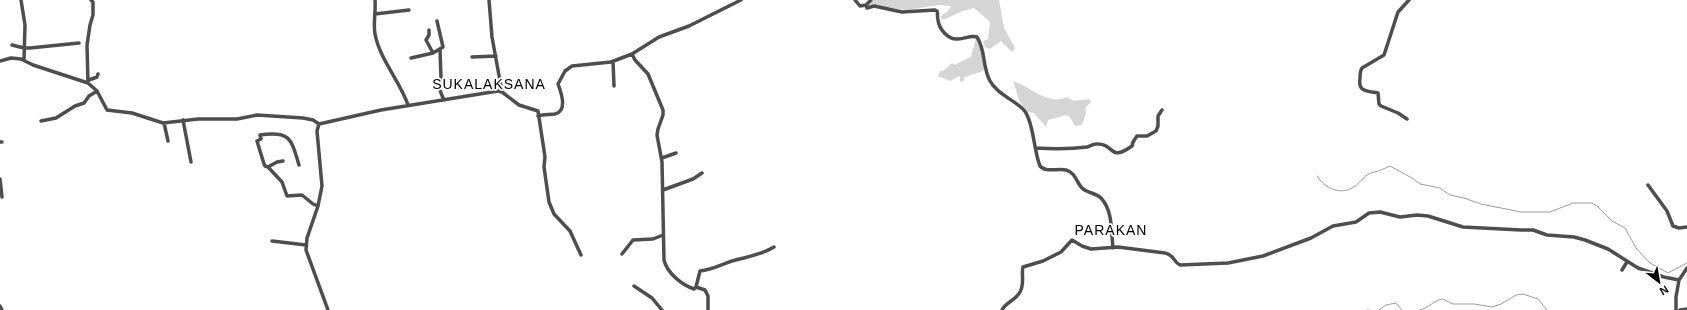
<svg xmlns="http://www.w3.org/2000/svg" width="1687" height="310" font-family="Helvetica,sans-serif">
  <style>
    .green { fill: #d5d5d5 }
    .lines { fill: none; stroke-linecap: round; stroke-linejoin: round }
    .stream { stroke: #9c9c9c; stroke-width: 1 }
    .minor { stroke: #4e4e4e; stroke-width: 3.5 }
    .labels { text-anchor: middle; stroke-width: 3.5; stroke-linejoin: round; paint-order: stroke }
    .quarter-label { font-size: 14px; letter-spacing: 1px; fill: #000; stroke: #fff }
  </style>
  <rect width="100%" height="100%" fill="#fff"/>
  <path class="green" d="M873 0H999L1004 28 1015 48 1012 52 1001 41 990 49 985 47 983 41 988 39 990 22 974 8C963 10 953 16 942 20L941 16 948 11 951 6 939 5 907 10 868 5Z
    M976 38 982 49 984 70C977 74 971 74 964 78V81L960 82V76L950 81 938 76 941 70 943 71 952 63 954 65 971 57Z
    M1013 81C1031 87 1048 106 1067 97L1074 101 1089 99 1091 102 1085 108 1086 113 1082 125 1075 126 1070 117 1066 115 1048 120 1046 127 1034 113 1028 112 1023 107 1019 100Z"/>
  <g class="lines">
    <path class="stream" d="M1317 176C1324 188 1340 195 1352 188 1358 185 1362 179 1367 175 1371 172 1377 172 1381 170 1384 169 1387 167 1390 166L1412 178 1420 184 1440 188 1450 195 1464 198 1481 204 1521 212H1550L1573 203H1592L1597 206 1612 221 1625 228 1636 248 1650 263 1668 273 1687 263
      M1367 310H1370
      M1379 310 1386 305 1396 303 1402 310
      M1420 310C1429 308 1434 300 1442 299L1453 304H1474L1492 307 1501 304 1516 295 1523 294 1538 299 1547 310"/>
    <path class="minor" d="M21 0 25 25 24 60
      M375 0C376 11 373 23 375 34 380 60 400 81 408 105
      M489 0 492 37 502 92
      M855 0 860 6 866 5 871 0
      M866 5 867 8 874 6 902 12 935 10 937 11C938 14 937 17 938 20 939 29 948 40 958 39 965 39 970 35 977 37 986 51 982 66 990 81 998 96 1020 102 1026 113 1034 126 1034 152 1040 166 1046 173 1058 168 1066 170 1076 173 1076 182 1082 188 1087 193 1096 193 1101 198 1113 211 1111 231 1113 248
      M375 14 409 10
      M429 30V35L426 40 433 53
      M12 45 24 48H30L79 43
      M440 49 441 79C437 86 441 93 444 100
      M632 54 635 60 648 74 663 110V115L658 129 657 135 662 162 664 260C667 273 682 285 694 289L696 287 705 290 708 296V310
      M472 57 496 56
      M411 58 433 53 443 47 437 21
      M0 61 11 58 21 59 33 65 88 83 97 91 107 110 132 113 163 123 198 119H237L257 115 303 118 313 120 319 124 381 110 498 91 502 92 519 105 538 111 545 157 544 167 549 202 554 214 570 231 581 255
      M613 61 614 86
      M89 80 97 77 98 74
      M88 83 87 45 90 25 93 15V2L91 0
      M538 116C544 114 549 115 555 114 568 111 561 92 558 84L565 71 572 66 611 62 632 54 659 37 689 26 741 0
      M1407 119 1398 113 1381 106 1379 104 1378 93C1366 91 1358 92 1360 78 1360 73 1360 71 1362 68L1384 55 1398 12 1409 0
      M183 120 191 162
      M41 121 56 118 75 106 84 103 89 96 97 91
      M164 123 168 141
      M319 124 317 131 322 186 318 206 307 238 306 250 328 310
      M0 142H2
      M1036 148C1051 149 1072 149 1087 147 1090 146 1093 144 1096 144 1116 143 1108 163 1132 146L1133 142 1137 136H1147L1156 131 1158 126V116L1162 110
      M662 158 676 153
      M283 161 277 162 268 167 282 182 287 196 302 195 313 204 318 206
      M268 167 265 166 264 164 257 141 261 139 260 135C290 131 291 138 299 165
      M0 179 2 197
      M1648 185 1667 211 1673 226 1679 228 1687 227
      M663 190 693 179 702 173
      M272 241 306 245
      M622 254 633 240 653 239 663 235
      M1622 270 1627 262
      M1679 280 1687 268
      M634 286 652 298 662 310
      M696 287 700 271C712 270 720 265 732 261 746 257 761 255 774 247
      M0 306 2 310
      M1002 310C1006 302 1016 300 1020 292 1025 283 1021 274 1023 267L1043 261 1061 252 1072 240 1082 246 1091 249 1118 247 1165 253C1175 255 1173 262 1180 265L1228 263 1263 256 1311 238 1333 226 1356 222 1369 213 1380 212 1400 217 1417 215 1428 216 1463 227 1521 230H1533L1547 235 1574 237 1585 240 1608 249 1638 268 1664 277 1679 280 1676 297V310
      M1680 310 1687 309"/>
  </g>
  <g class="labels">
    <g class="quarter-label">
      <text x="489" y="89">SUKALAKSANA</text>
      <text x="1111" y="235">PARAKAN</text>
    </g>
  </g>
  <g transform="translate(1659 282) rotate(149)" stroke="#ffffff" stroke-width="3" paint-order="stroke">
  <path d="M0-3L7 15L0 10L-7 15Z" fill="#000000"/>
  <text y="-6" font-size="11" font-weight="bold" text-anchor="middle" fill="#000000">N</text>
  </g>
</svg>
